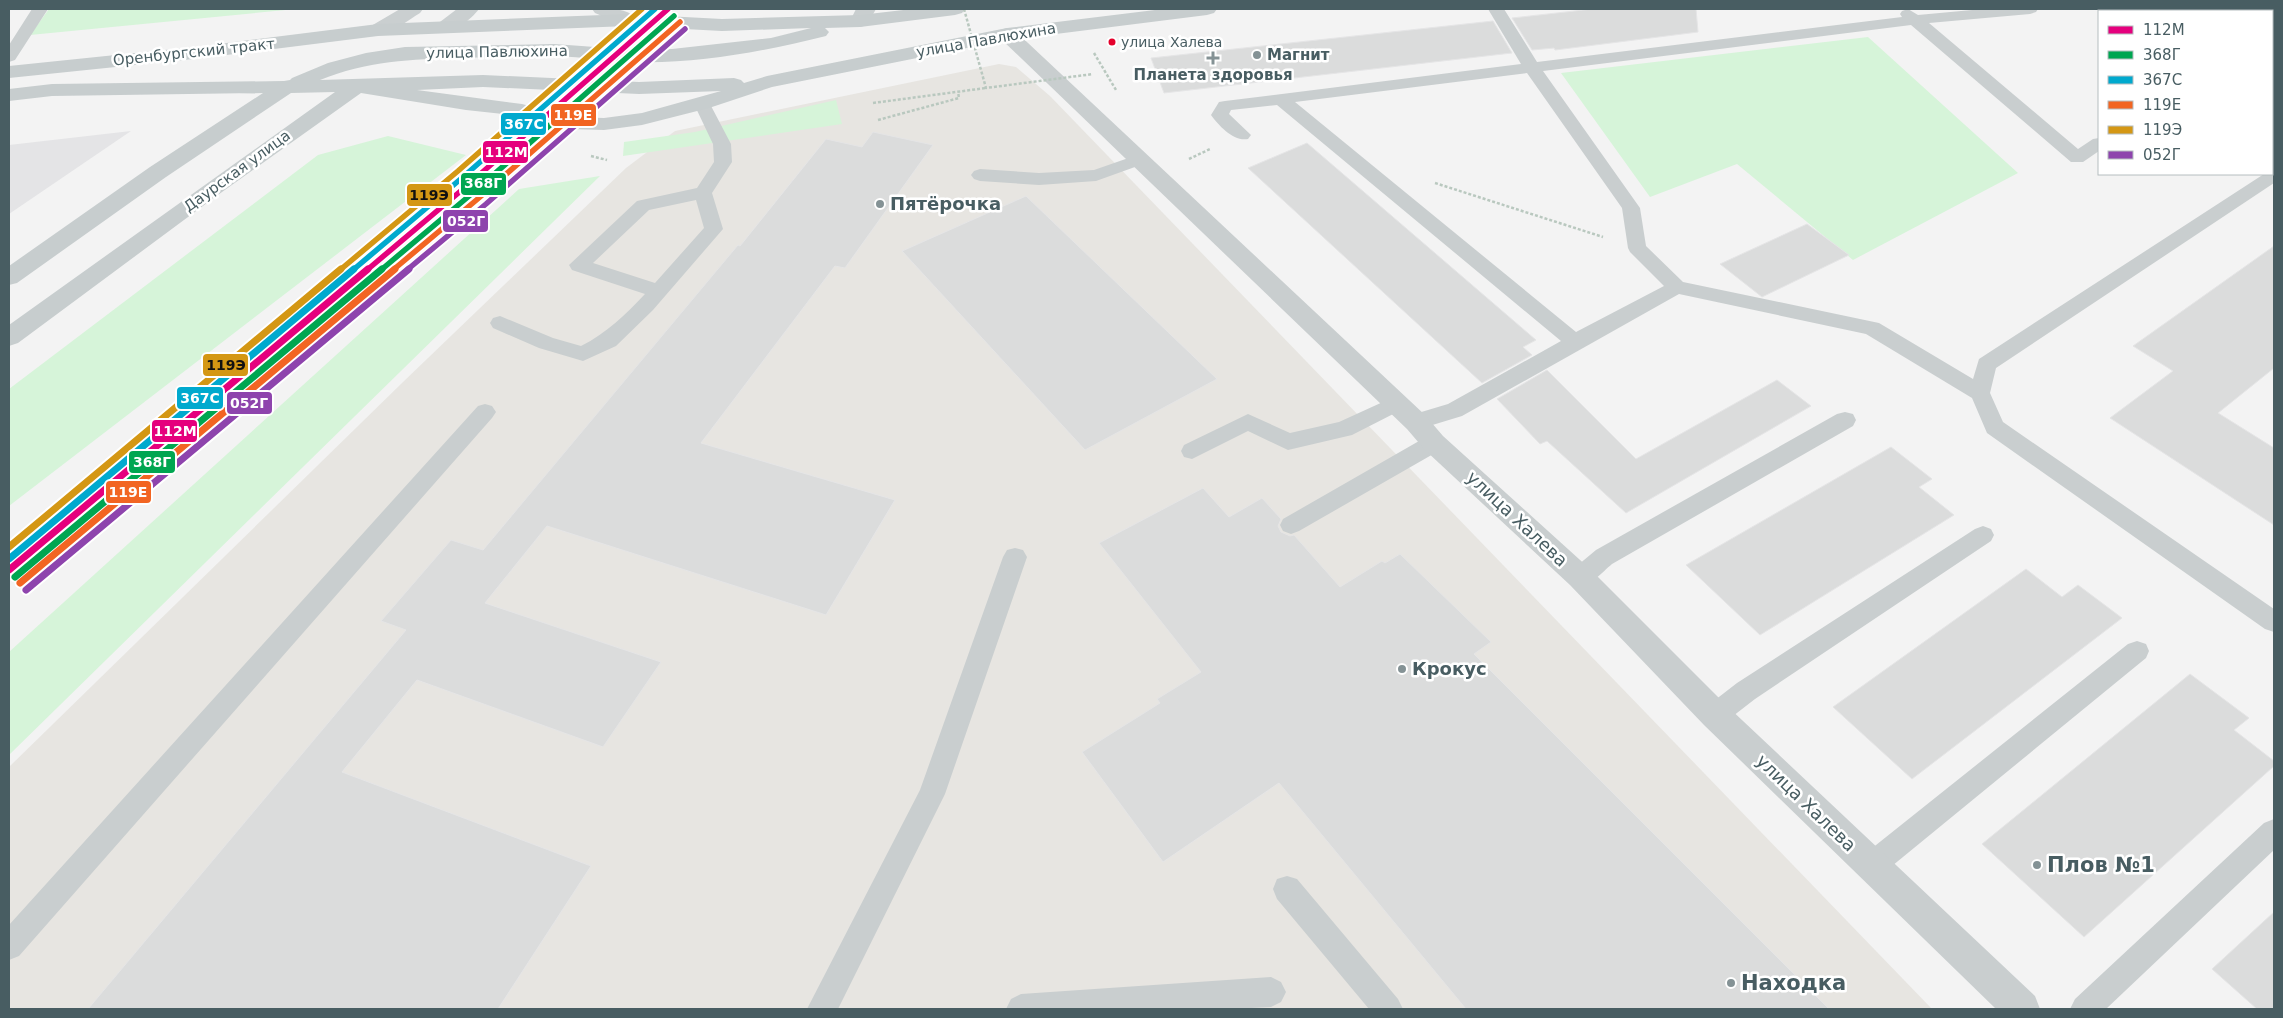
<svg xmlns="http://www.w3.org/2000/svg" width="2283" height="1018" font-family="'DejaVu Sans',sans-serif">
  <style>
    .commercial { fill: #e7e5e1 }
    .education { fill: #e4e4e6 }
    .green { fill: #d6f4d9 }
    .building { fill: #dbdcdc; stroke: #e5e5e6 }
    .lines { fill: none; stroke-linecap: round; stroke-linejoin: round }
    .path { stroke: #b9c8bf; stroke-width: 2.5; stroke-dasharray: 3 2; stroke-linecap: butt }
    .lane { fill: #c9cecf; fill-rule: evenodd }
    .street { fill: #c9cecf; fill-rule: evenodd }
    .secondary { fill: #cacfd0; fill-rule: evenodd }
    .primary { fill: #c7cdce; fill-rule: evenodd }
    .path-bridge { stroke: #b9c8bf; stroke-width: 2.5; stroke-dasharray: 3 2; stroke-linecap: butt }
    .rail-1-far1-casing { stroke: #fff; stroke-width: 9 }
    .rail-1-casing { stroke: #fff; stroke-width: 11 }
    .rail-2-far1-casing { stroke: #fff; stroke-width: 9 }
    .rail-2-casing { stroke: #fff; stroke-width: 11 }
    .rail-3-far1-casing { stroke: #fff; stroke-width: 9 }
    .rail-3-casing { stroke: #fff; stroke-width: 11 }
    .rail-4-far1-casing { stroke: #fff; stroke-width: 9 }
    .rail-4-casing { stroke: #fff; stroke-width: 11 }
    .rail-5-far1-casing { stroke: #fff; stroke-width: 9 }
    .rail-5-casing { stroke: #fff; stroke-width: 11 }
    .rail-6-far1-casing { stroke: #fff; stroke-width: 9 }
    .rail-6-casing { stroke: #fff; stroke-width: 11 }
    .rail-1-far1 { stroke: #e5007d; stroke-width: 5.5 }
    .rail-1 { stroke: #e5007d; stroke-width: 7 }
    .rail-2-far1 { stroke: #00a651; stroke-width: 5.5 }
    .rail-2 { stroke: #00a651; stroke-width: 7 }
    .rail-3-far1 { stroke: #00a9ce; stroke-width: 5.5 }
    .rail-3 { stroke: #00a9ce; stroke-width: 7 }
    .rail-4-far1 { stroke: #f26522; stroke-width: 5.5 }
    .rail-4 { stroke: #f26522; stroke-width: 7 }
    .rail-5-far1 { stroke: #d49714; stroke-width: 5.5 }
    .rail-5 { stroke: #d49714; stroke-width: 7 }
    .rail-6-far1 { stroke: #8e44ad; stroke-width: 5.5 }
    .rail-6 { stroke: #8e44ad; stroke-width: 7 }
    .bus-dot { fill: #e4002b; stroke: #fff; stroke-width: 2 }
    .poi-dot { fill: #849295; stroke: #fff; stroke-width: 2 }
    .labels { text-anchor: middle; stroke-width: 5; stroke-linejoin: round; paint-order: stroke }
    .far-bus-label { font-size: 14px; fill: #485d62; stroke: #fff; text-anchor: start }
    .far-street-label { font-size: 15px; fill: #485d62; stroke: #fff }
    .far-poi-label { font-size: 15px; font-weight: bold; fill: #485d62; stroke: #fff; text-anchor: start }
    .poi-label { font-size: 18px; font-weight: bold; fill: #485d62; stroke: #fff; text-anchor: start }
    .street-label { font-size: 18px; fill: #485d62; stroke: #fff }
    .near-poi-label { font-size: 21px; font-weight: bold; fill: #485d62; stroke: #fff; text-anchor: start }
    .line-badge { stroke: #fff; stroke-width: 2 }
    .badge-label { font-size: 14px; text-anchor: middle; font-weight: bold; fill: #fff }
    .pale-badge-label { font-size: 14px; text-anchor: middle; font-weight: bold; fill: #111 }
  </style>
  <rect width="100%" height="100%" fill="#f3f3f3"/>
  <path class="commercial" d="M999 64 1016 67 1050 96 1932 1009H9V767L403 382 626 168 675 131Z"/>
  <path class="education" d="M131 131 9 214V145Z"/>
  <path class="green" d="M49 9H296L30 35Z
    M1868 37 2018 173 1853 260 1737 164 1650 197 1561 73Z
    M836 100 842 124 623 156 624 142 695 132Z
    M388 136 466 155 9 506V389L318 155Z
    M600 176 9 755V652L519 189Z"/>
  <path class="building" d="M1592 9H1696L1698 32 1555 50 1554 48 1532 50 1512 18Z
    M1493 21 1512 53 1164 93 1151 58Z
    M873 132 933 145 845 268 835 266 701 443 895 500 826 615 547 526 485 603 661 662 603 747 417 680 342 772 591 866 498 1009H88L406 630 381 621 451 540 483 550 738 245 740 246 826 139 862 147Z
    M1307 143 1536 340 1523 347 1532 355 1482 383 1248 168Z
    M1026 196 1217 379 1085 450 902 251Z
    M1807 224 1849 255 1762 297 1720 264Z
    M2274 246V368L2218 413 2274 448V525L2110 418 2173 371 2133 346Z
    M1547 370 1636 459 1777 380 1811 406 1626 513 1547 441 1540 444 1497 399Z
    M1891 447 1932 479 1919 487 1954 515 1760 635 1686 565Z
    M1203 488 1229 517 1262 498 1281 519 1278 526 1281 532 1290 536 1294 535 1340 587 1382 561 1385 563 1400 554 1491 642 1474 654 1829 1009H1466L1279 783 1163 862 1082 752 1160 703 1157 699 1201 672 1099 543Z
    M2026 569 2062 597 2078 585 2122 618 1912 779 1833 707Z
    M2190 674 2249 718 2234 730 2274 761V766L2084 937 1982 844Z
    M2274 912V1009H2257L2212 969Z"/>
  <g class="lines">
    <path class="path" d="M1094 53 1116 90
      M873 103 986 88
      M878 120 959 98 958 92
      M591 156 607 160
      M1189 159 1210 149
      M1435 183 1603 237"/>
    <path class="lane" d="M32 9H48L15 60 9 62V45Z
      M1488 9H1504L1537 62 1902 17 1900 14 1902 11 1908 9 1918 15 1983 9H2038L2036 12 2030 14 1929 23 2078 149 2093 139 2099 138V151L2083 162H2071L1911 25 1543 71 1640 208 1646 246 1683 282 1879 323 1973 379 1979 359 2264 174H2272V170L2274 169V183L1996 368 1990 393 2003 422 2274 609V632L2265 629 1987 433 1972 398 1866 334 1679 294 1462 416 1416 430 1408 428 1405 422 1408 416 1448 404 1561 341 1277 105 1231 110 1229 114 1251 135 1248 139C1234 142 1219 126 1211 115L1219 102 1225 101 1521 64ZM1527 73 1622 208 1628 248 1630 252 1664 286 1576 332 1295 102Z
      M2274 39V49L2272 50V40Z
      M702 99 708 100 710 104 731 144 732 162 712 193 723 229 653 310 616 346 583 361 539 348 493 328 490 323 493 318 500 316 553 338 581 346C607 333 625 315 645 294L572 270 569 265 637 201 697 188 714 162 713 144 694 104 696 100ZM696 200 704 228 655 283 593 263 649 210Z
      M1140 154 1146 155 1149 159 1146 163 1096 181 1039 185 980 181 974 179 971 175 974 171 980 169 1039 173 1094 170Z
      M1396 396 1403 399 1407 404 1403 409 1352 435 1288 450 1248 431 1192 459 1184 457 1181 451 1184 445 1248 414 1290 433 1339 422Z
      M485 404 492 406 496 412 492 418 19 956 9 960V925L478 406Z
      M1845 412 1853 414 1856 420 1853 426 1612 564C1600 574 1588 590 1572 584L1568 577 1572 570 1596 550 1837 414Z
      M1434 435 1442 437 1445 443 1442 449 1299 531 1291 534 1283 531 1280 525 1283 519 1426 437Z
      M1983 526 1991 529 1994 535 1991 541 1755 699 1724 723 1715 726 1706 723 1702 715 1706 707 1737 683 1975 529Z
      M1015 548 1023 550 1027 557 945 794 838 1009H807L920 790 1003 557 1007 550Z
      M2137 641 2146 644 2149 651 2146 658 1881 875 1871 879 1861 875 1857 866 1861 857 2128 644Z
      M2274 819V850L2106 1009H2070L2075 999 2264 823Z
      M1287 876 1297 879 1398 999 1403 1009H1369L1277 899 1273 889 1277 879Z
      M1271 977 1281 982 1286 992 1281 1002 1271 1007 1232 1009H1006L1011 999 1021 994Z"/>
    <path class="street" d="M856 9H876L867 25 860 27 853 25 850 21Z
      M1007 28 1014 30 1425 415 1443 436 1590 569 1726 705 2035 996 2040 1009H1996L1704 725 1570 585 1425 450 1407 429 1000 38 997 34 1000 30Z"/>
    <path class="secondary" d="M400 9H423L420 13C406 21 388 38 371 34L368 30 371 26Z
      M457 9H479C470 21 449 36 435 32L432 28Z
      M592 9C607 8 628 7 638 20L635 24 628 26 621 24 595 13Z"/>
    <path class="primary" d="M912 9H965L962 13 955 15 860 27 825 28 829 32 826 36C766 51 697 64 635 62 609 61 582 57 556 56 524 55 492 57 461 58 412 59 366 61 320 80L483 75 639 82 734 78 741 80 744 83 767 76 1007 28 1163 9H1217L1214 13 1207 15 1007 40 772 87 709 108 642 125 604 130 569 129 521 116 466 110 361 93 215 197 18 343 9 346V325L335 92 291 93 166 177 17 283 9 285V266L150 167 263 93 52 96 9 101V89L52 84 284 81 290 80 292 78 328 63 366 53 405 47 554 44 636 50 672 49 771 38 811 28 722 31 628 26 378 36 203 58 9 78V66L203 46 378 24 628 14 722 19 860 15ZM483 87 639 94 721 91 642 113 604 118 570 117 522 104 417 90Z"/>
    <path class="path-bridge" d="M964 9 986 88 1093 74"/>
    <g class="rail-1-far1-casing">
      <path id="rail-1-far1" d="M367 270 469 184 668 9"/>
    </g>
    <g class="rail-1-casing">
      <path id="rail-1" d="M9 570 368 269"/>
    </g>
    <g class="rail-2-far1-casing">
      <path id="rail-2-far1" d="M381 270 475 191 674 16"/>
    </g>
    <g class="rail-2-casing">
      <path id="rail-2" d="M15 577 382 269"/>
    </g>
    <g class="rail-3-far1-casing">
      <path id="rail-3-far1" d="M353 270 463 177 655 9"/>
    </g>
    <g class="rail-3-casing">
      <path id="rail-3" d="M9 559 354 269"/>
    </g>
    <g class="rail-4-far1-casing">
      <path id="rail-4-far1" d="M393 270 480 197 680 22"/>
    </g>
    <g class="rail-4-casing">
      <path id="rail-4" d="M20 583 395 269"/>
    </g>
    <g class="rail-5-far1-casing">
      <path id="rail-5-far1" d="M340 270 458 171 642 9"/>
    </g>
    <g class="rail-5-casing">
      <path id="rail-5" d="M9 547 341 269"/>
    </g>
    <g class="rail-6-far1-casing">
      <path id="rail-6-far1" d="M407 270 486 204 685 29"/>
    </g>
    <g class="rail-6-casing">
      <path id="rail-6" d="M26 590 409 269"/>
    </g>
    <use href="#rail-1-far1" class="rail-1-far1"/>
    <use href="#rail-1" class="rail-1"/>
    <use href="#rail-2-far1" class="rail-2-far1"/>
    <use href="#rail-2" class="rail-2"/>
    <use href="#rail-3-far1" class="rail-3-far1"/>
    <use href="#rail-3" class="rail-3"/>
    <use href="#rail-4-far1" class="rail-4-far1"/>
    <use href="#rail-4" class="rail-4"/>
    <use href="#rail-5-far1" class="rail-5-far1"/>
    <use href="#rail-5" class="rail-5"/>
    <use href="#rail-6-far1" class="rail-6-far1"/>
    <use href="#rail-6" class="rail-6"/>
  </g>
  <circle class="bus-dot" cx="1112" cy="42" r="4.5"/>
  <g class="poi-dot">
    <circle cx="1257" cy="55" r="5"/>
    <path d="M1210.5 50.5h5v5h5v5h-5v5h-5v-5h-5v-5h5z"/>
    <circle cx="880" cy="204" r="5"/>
    <circle cx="1402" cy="669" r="5"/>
    <circle cx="2037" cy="865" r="5"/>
    <circle cx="1731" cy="983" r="5"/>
  </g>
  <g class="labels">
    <g class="far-bus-label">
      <text x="1121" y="47">улица Халева</text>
    </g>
    <g class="far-street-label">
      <text transform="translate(986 40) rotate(-10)" y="5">улица Павлюхина</text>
      <text transform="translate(194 52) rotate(-6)" y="5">Оренбургский тракт</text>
      <text transform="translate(497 52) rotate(-1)" y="5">улица Павлюхина</text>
      <text transform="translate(237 171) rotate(-36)" y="5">Даурская улица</text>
    </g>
    <g class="far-poi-label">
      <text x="1267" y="60">Магнит</text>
      <text x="1213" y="80" text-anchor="middle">Планета здоровья</text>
    </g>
    <g class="poi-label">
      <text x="890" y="210">Пятёрочка</text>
      <text x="1412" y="675">Крокус</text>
    </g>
    <g class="street-label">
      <text transform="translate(1517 519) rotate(43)" y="6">улица Халева</text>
      <text transform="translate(1806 803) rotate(44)" y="6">улица Халева</text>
    </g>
    <g class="near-poi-label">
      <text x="2047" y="872">Плов №1</text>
      <text x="1741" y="990">Находка</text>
    </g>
  </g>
  <g class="line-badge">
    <rect x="550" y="103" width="47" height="24" rx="5" fill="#f26522"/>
    <rect x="500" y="112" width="47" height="24" rx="5" fill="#00a9ce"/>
    <rect x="482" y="140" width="47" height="24" rx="5" fill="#e5007d"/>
    <rect x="460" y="172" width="47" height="24" rx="5" fill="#00a651"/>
    <rect x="406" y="183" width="47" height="24" rx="5" fill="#d49714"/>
    <rect x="442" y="209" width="47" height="24" rx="5" fill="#8e44ad"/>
    <rect x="202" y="353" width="47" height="24" rx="5" fill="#d49714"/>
    <rect x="176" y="386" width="48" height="24" rx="5" fill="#00a9ce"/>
    <rect x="226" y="391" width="47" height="24" rx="5" fill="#8e44ad"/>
    <rect x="151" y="419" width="47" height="24" rx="5" fill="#e5007d"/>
    <rect x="128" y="450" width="48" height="24" rx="5" fill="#00a651"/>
    <rect x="105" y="480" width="47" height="24" rx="5" fill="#f26522"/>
  </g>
  <g class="badge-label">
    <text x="573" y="120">119Е</text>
    <text x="524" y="129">367С</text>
    <text x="506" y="157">112М</text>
    <text x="483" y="188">368Г</text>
    <text x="466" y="226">052Г</text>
    <text x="200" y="403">367С</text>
    <text x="249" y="408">052Г</text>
    <text x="175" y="436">112М</text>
    <text x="152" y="467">368Г</text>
    <text x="128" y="497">119Е</text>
  </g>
  <g class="pale-badge-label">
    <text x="429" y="200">119Э</text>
    <text x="226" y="370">119Э</text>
  </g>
  <rect width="2283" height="1018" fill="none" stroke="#485d62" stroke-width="20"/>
  <rect x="2098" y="10" width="175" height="165" fill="#ffffff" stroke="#b6bec0"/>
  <rect x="2108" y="26" width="25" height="8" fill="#e5007d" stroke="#b6bec0"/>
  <text x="2143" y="35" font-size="15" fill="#485d62">112М</text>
  <rect x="2108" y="51" width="25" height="8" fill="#00a651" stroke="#b6bec0"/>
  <text x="2143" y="60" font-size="15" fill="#485d62">368Г</text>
  <rect x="2108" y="76" width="25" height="8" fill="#00a9ce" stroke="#b6bec0"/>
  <text x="2143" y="85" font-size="15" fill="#485d62">367С</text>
  <rect x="2108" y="101" width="25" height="8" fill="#f26522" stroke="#b6bec0"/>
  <text x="2143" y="110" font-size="15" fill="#485d62">119Е</text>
  <rect x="2108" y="126" width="25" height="8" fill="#d49714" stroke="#b6bec0"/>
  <text x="2143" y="135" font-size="15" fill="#485d62">119Э</text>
  <rect x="2108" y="151" width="25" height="8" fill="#8e44ad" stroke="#b6bec0"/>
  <text x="2143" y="160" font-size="15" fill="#485d62">052Г</text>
</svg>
